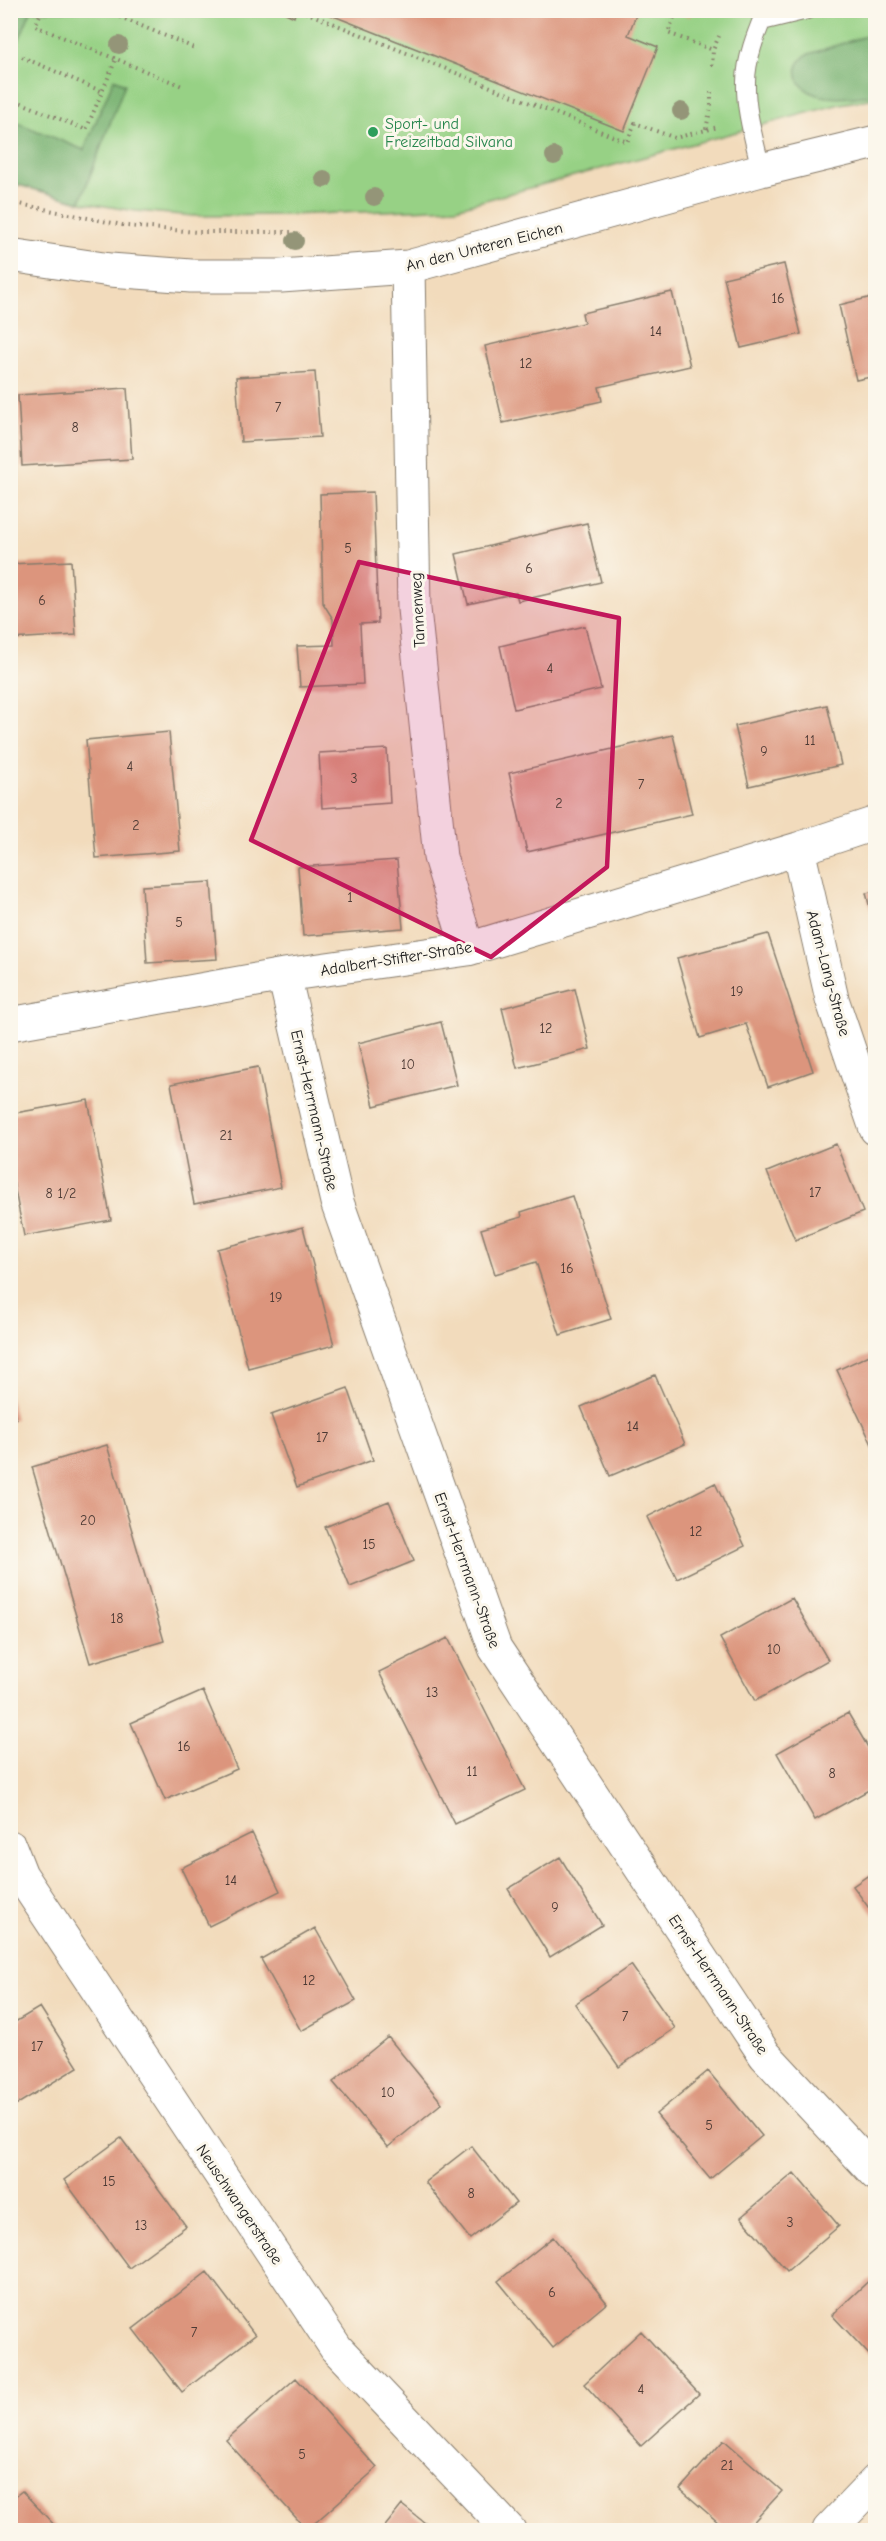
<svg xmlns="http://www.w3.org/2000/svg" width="886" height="2541" font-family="'Comic Neue',sans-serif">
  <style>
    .green { fill: #97d185; stroke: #5a7650; stroke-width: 1.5 }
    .forest { fill: #79b372; stroke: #4a6847; stroke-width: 1.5 }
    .building { fill: #dc957d }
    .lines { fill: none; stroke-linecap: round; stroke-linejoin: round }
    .lane-casing { stroke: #877c6c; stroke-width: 20 }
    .street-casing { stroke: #877c6c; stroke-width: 35 }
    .path { stroke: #877c6c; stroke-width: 4; stroke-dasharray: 1.5 4.5; stroke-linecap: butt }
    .lane { stroke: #fff; stroke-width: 18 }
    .street { stroke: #fff; stroke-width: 33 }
    .tree { fill: #949578 }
    .marked { fill: #c2185b; fill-opacity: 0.2; stroke: #c2185b; stroke-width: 4.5; stroke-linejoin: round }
    .leisure-dot { fill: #2e9e5b; stroke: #fbf7ec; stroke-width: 2 }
    .labels { text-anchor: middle; stroke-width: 6; stroke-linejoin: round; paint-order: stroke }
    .number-label { font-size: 14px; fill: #4c3a34 }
    .leisure-label { font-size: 16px; fill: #27864d; stroke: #fbf7ec; text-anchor: start }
    .street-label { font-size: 16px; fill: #1c1c1c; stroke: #fbf7ec }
  </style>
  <rect width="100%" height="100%" fill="#fbf7ec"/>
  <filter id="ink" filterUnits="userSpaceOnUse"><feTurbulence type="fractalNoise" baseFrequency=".0167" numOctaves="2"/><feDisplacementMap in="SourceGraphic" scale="12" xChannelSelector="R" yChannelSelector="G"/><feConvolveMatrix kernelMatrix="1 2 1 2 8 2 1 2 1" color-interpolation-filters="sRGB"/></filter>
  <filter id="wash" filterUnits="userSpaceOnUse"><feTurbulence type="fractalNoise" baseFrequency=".008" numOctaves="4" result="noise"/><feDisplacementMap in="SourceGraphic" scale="24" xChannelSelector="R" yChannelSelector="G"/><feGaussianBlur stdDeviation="1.35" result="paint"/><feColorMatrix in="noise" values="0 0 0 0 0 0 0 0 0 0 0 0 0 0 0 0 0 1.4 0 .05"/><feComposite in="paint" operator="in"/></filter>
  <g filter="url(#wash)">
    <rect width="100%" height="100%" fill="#f2dbbc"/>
    <path class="green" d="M10 11H875V98L840 104 456 208 290 215 194 216 136 211 80 202 11 183Z"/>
    <path class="forest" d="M11 10 31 11 11 59 10 11Z
      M875 33V95C853 97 809 105 798 79 794 69 798 62 806 55Z
      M114 79 125 84 80 202 11 183V120L84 150Z"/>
    <g id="blocks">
      <path class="building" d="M279 10H296L294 17Z
        M638 10 628 35 658 47 624 131 321 11Z
        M673 10H692L690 17Z
        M784 264 801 334 741 348 724 278Z
        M672 292 690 366 599 387 602 401 503 423 485 346 584 323 582 313Z
        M876 296V376L856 380 839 305Z
        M315 372 320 437 241 442 236 377Z
        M127 388 132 459 22 466 18 395Z
        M373 492 378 623 360 624 363 684 300 687 297 646 334 645 333 619 323 603 320 494Z
        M587 523 601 582 518 601 516 593 468 604 456 554Z
        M71 561 76 635 10 639V564Z
        M585 626 601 689 514 709 500 646Z
        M827 705 841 765 749 786 735 726Z
        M169 732 180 851 96 858 86 740Z
        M673 735 692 814 527 852 509 773Z
        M387 749 390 803 322 808 319 753Z
        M397 860 403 928 303 936 298 867Z
        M211 882 217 959 147 963 142 886Z
        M876 891V927H875L866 893Z
        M768 934 813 1071 768 1087 746 1024 700 1038 677 958Z
        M575 989 590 1049 517 1068 502 1008Z
        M441 1022 457 1085 374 1106 358 1043Z
        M258 1067 281 1187 194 1204 171 1084Z
        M88 1100 111 1220 24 1236 10 1165V1114Z
        M836 1144 863 1212 795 1240 767 1172Z
        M572 1196 611 1319 560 1335 536 1262 495 1274 481 1229 522 1217 521 1212Z
        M303 1227 334 1345 248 1368 217 1249Z
        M876 1352V1453L837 1370Z
        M655 1375 685 1444 610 1476 581 1407Z
        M348 1388 373 1460 297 1487 271 1415Z
        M10 1397 16 1419 10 1420Z
        M107 1445 164 1641 90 1663 32 1467Z
        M715 1483 745 1546 677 1579 647 1517Z
        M389 1501 414 1561 350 1587 325 1527Z
        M792 1598 828 1660 755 1701 720 1638Z
        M448 1638 525 1790 455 1824 379 1672Z
        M203 1691 237 1769 165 1800 131 1723Z
        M848 1713 876 1761V1786L815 1820 777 1753Z
        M252 1833 280 1891 209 1926 181 1868Z
        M560 1857 602 1925 550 1957 508 1889Z
        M876 1870V1918L853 1886Z
        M315 1928 356 2001 301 2031 261 1959Z
        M631 1965 675 2028 619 2067 575 2004Z
        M40 2007 78 2067 16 2105 10 2095V2025Z
        M388 2037 442 2103 388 2147 333 2082Z
        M708 2071 762 2136 710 2179 656 2114Z
        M121 2138 186 2226 129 2268 64 2180Z
        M471 2146 516 2203 470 2239 425 2182Z
        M794 2173 839 2226 787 2271 741 2217Z
        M553 2237 607 2303 553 2348 498 2281Z
        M207 2272 255 2335 182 2392 133 2329Z
        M876 2274V2362L832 2315Z
        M641 2331 699 2394 641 2446 584 2384Z
        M296 2378 377 2468 307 2530 226 2440Z
        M724 2440 782 2491 746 2530H727L680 2489Z
        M22 2491 59 2530H10V2500Z
        M402 2505 434 2530H382Z"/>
    </g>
  </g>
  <g filter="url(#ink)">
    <use href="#blocks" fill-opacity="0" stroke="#877c6c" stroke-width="1.5"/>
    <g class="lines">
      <g class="lane-casing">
        <path id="lane" d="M762 21 807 10
          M761 170C755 142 745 111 746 82 746 58 757 32 766 10"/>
      </g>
      <g class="street-casing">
        <path id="street" d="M10 255 110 270 191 276H281L408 267 761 170 876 142
          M408 267 414 609 440 857 468 949
          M798 849 832 999 876 1129
          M284 975 337 1202 495 1648 765 2055 876 2174
          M10 1024 284 975 468 949 798 849 876 823
          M10 1847 21 1875 336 2348 509 2530
          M829 2530 876 2481"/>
      </g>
      <path class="path" d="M42 10 35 26 116 59
        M103 10 197 49
        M300 10 627 142 635 123 675 138 718 127
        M676 12 668 33 713 50
        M22 57 103 92
        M712 66 713 50 719 36
        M10 98 86 130 116 59 182 86
        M706 129 711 107V91
        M10 202 127 226 197 232H292"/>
      <use href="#lane" class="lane"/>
      <use href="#street" class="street"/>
    </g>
    <g class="tree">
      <circle cx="119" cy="45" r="9"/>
      <circle cx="681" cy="111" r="9"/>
      <circle cx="554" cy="156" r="9"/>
      <circle cx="324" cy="179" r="9"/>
      <circle cx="374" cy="197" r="9"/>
      <circle cx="295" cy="241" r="9"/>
    </g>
  </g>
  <path class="marked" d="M359 562 619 618 607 867 491 957 251 840Z"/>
  <circle class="leisure-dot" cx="373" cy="132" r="6"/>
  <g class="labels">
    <g class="number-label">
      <text x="778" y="303">16</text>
      <text x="656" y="336">14</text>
      <text x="526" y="368">12</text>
      <text x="278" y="412">7</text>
      <text x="75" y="432">8</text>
      <text x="348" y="553">5</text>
      <text x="529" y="573">6</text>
      <text x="42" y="605">6</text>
      <text x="550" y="673">4</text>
      <text x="810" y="745">11</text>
      <text x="764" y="756">9</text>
      <text x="130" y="771">4</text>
      <text x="354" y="783">3</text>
      <text x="641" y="789">7</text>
      <text x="559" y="808">2</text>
      <text x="136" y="830">2</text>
      <text x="350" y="902">1</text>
      <text x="179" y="927">5</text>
      <text x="737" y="996">19</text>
      <text x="546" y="1033">12</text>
      <text x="408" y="1069">10</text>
      <text x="226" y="1140">21</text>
      <text x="815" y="1197">17</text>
      <text x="61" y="1198">8 1/2</text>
      <text x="567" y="1273">16</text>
      <text x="276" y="1302">19</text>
      <text x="633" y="1431">14</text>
      <text x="322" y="1442">17</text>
      <text x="88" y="1525">20</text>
      <text x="696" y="1536">12</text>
      <text x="369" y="1549">15</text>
      <text x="117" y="1623">18</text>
      <text x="774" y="1654">10</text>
      <text x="432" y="1697">13</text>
      <text x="184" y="1751">16</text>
      <text x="472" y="1776">11</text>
      <text x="832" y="1778">8</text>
      <text x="231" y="1885">14</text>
      <text x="555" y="1912">9</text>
      <text x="309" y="1985">12</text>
      <text x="625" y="2021">7</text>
      <text x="37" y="2051">17</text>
      <text x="388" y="2097">10</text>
      <text x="709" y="2130">5</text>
      <text x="109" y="2186">15</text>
      <text x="471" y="2198">8</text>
      <text x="790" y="2227">3</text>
      <text x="141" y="2230">13</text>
      <text x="552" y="2297">6</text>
      <text x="194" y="2337">7</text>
      <text x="641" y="2394">4</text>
      <text x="302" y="2459">5</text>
      <text x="727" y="2470">21</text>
    </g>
    <g class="leisure-label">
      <text x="385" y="129">Sport- und<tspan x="385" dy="18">Freizeitbad Silvana</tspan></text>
    </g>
    <g class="street-label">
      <text transform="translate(484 246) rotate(-14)" y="6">An den Unteren Eichen</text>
      <text transform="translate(417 610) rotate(-93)" y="6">Tannenweg</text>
      <text transform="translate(396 958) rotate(-9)" y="6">Adalbert-Stifter-Straße</text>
      <text transform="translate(829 973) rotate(75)" y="6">Adam-Lang-Straße</text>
      <text transform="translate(315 1110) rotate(77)" y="6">Ernst-Herrmann-Straße</text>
      <text transform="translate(468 1570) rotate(70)" y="6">Ernst-Herrmann-Straße</text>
      <text transform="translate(719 1984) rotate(56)" y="6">Ernst-Herrmann-Straße</text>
      <text transform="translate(240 2204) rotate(56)" y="6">Neuschwangerstraße</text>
    </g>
  </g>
  <rect width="886" height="2541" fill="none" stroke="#fbf7ec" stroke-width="36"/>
</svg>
